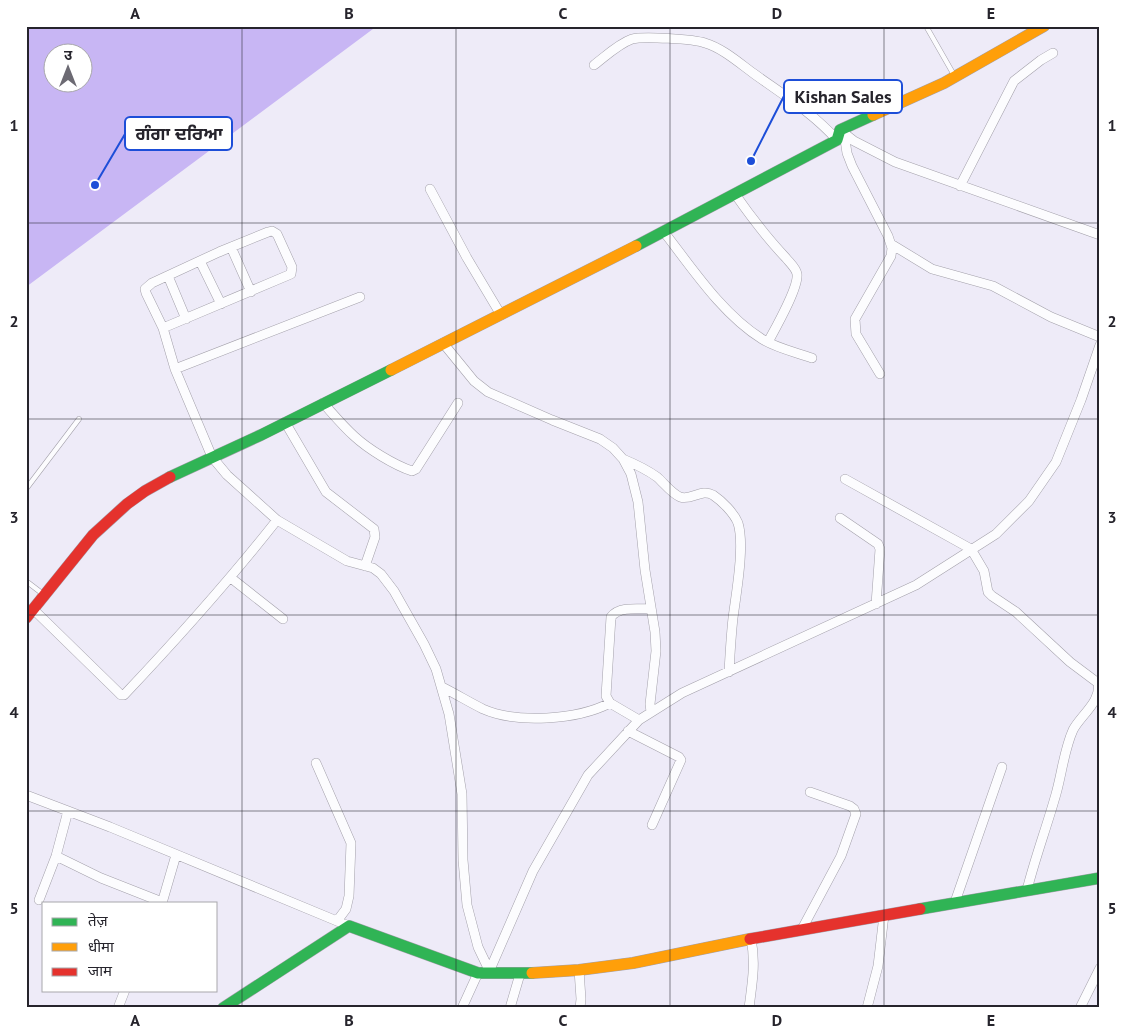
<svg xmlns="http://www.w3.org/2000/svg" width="1126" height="1034" font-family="'PT Sans','Noto Sans Devanagari','Noto Sans Gurmukhi',sans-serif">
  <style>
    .water { fill: #c8b6f4; fill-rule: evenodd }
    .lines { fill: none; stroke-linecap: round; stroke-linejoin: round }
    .lane-casing { stroke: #a3a0aa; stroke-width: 5.5 }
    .street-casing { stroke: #a3a0aa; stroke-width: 10 }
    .fast-casing { stroke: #a3a0aa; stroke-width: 12 }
    .slow-casing { stroke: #a3a0aa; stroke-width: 12 }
    .jam-casing { stroke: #a3a0aa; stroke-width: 12 }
    .lane { stroke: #fcfcfe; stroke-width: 4.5 }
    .street { stroke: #fcfcfe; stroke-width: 9 }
    .fast { stroke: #30b455; stroke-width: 11 }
    .slow { stroke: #ff9f0a; stroke-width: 11 }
    .jam { stroke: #e5322d; stroke-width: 11 }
    .grid { fill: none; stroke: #26242c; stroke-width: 1; stroke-opacity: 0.55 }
    .leader { fill: none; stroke: #1d4ed8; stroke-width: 2 }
    .callout-dot { fill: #1d4ed8; stroke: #fff; stroke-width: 2 }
    .callout { fill: #fff; stroke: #1d4ed8; stroke-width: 2 }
    .callout-label { font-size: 18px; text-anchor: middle; font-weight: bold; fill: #26242c }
    .neatline { fill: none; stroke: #26242c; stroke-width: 2 }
    .grid-label { font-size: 16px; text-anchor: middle; font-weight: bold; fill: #26242c }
  </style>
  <rect width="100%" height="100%" fill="#eeebf8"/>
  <path class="water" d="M26 26H377L26 287ZM52 52H82V82H52Z"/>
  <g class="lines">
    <g class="lane-casing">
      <path id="lane" d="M926 26 954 75
        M26 489 79 419
        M26 581 43 594"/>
    </g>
    <g class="street-casing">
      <path id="street" d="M594 65C606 56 618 44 632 39 643 36 694 39 705 43 722 48 738 62 753 73 782 94 813 113 837 140
        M840 130 854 141 895 162 1100 235
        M844 133 847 153 852 166 888 236 892 248 891 256 855 319 856 334 880 374
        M960 186 1014 81 1041 60 1053 53
        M430 189 467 258 501 315
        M735 194C751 217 767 238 786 258 790 263 796 268 797 274 799 287 775 329 768 342
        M664 232C692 268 722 314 762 339 776 348 795 352 812 358
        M891 244 932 269 993 286 1051 317 1100 337
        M231 247 251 292
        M200 261 221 304
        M168 276 186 319
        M163 328 291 274 292 267 277 234 272 231 268 232 219 252 152 283 145 289 146 293 163 328 175 369 212 457 227 475 277 520 347 561 373 568 381 574 394 591 424 644 436 669 449 714 462 794 463 860 467 905 478 947 489 970
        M443 343 474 381 488 392 552 420 600 439 613 448 623 459 631 474 638 502 645 570 655 632 656 651 650 704 651 712
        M175 369 360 297
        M323 403C333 414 343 426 354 436 368 449 394 465 412 471L416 469 458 403
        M285 422 326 492 374 529 375 537 365 566
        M623 459C635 464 646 469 657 477 664 483 671 493 680 497 692 501 701 488 713 495 722 501 734 513 738 523 745 546 736 594 733 618 731 636 730 654 729 672
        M845 479 971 549 984 571 988 592 992 596 1016 612 1070 662 1098 683C1102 701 1080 716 1073 730 1064 750 1062 773 1056 794 1047 826 1035 858 1027 890
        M840 518 878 544 880 549 876 604
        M231 578 283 619
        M33 609 117 691 121 695H124C178 638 229 581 277 520
        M442 687C456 694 469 702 483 709 517 724 577 720 610 703
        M639 720 610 703 606 696 611 617C619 606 639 609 651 609
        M628 731 679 757 681 760 652 825
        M316 763 351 843 349 896 346 909 337 921
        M26 795 110 827 349 926
        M56 856 101 878 162 902
        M39 900 56 856 68 811
        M955 902 1002 767
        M162 903 176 855
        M802 929 841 856 856 814 854 809 850 806 810 792
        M579 970 581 999 580 1008
        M489 972 533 871 588 775 639 720 682 693 916 585 996 534 1029 501 1056 462 1081 400 1100 345
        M118 1008 125 990
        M462 1008 478 973
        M510 1008 520 974
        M749 1008C752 984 756 963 751 939
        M867 1008 878 966 884 915
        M1080 1008 1100 968"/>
    </g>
    <g class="fast-casing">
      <path id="fast" d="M636 246 837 140 840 130 873 115
        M170 477 261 435 391 370
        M920 909 1100 878
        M223 1008 349 926 478 973H532"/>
    </g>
    <g class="slow-casing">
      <path id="slow" d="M873 115 944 83 1044 26
        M391 370 636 246
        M532 973 579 970 633 963 750 939"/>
    </g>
    <g class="jam-casing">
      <path id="jam" d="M26 618 93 535 127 504 145 491 170 477
        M750 939 920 909"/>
    </g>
    <use href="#lane" class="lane"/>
    <use href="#street" class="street"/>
    <use href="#fast" class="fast"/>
    <use href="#slow" class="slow"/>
    <use href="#jam" class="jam"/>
  </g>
  <path class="grid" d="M242 26V1008M456 26V1008M670 26V1008M884 26V1008M26 223H1100M26 419H1100M26 615H1100M26 811H1100"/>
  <path class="leader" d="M751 161L784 96M95 185L125 134"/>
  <g class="callout-dot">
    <circle cx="751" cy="161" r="5"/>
    <circle cx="95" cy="185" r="5"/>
  </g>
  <g class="callout">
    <rect x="784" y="80" width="118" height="33" rx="5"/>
    <rect x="125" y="117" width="107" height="33" rx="5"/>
  </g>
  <g class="callout-label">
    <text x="843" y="103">Kishan Sales</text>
    <text x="179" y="140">ਗੰਗਾ ਦਰਿਆ</text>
  </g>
  <rect width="1126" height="1034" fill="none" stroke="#ffffff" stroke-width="55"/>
  <rect x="42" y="902" width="175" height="90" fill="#ffffff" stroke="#a8a7ab"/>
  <rect x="52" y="918" width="25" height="8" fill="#30b455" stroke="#a8a7ab"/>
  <text x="88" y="926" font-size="15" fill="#26242c">तेज़</text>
  <rect x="52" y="943" width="25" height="8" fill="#ff9f0a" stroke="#a8a7ab"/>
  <text x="88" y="952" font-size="15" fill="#26242c">धीमा</text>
  <rect x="52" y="968" width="25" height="8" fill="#e5322d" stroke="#a8a7ab"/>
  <text x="88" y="976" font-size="15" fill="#26242c">जाम</text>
  <g transform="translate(68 68)"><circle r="24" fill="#ffffff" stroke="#a8a7ab"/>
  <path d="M0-4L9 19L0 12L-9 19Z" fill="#6c6a73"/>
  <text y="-8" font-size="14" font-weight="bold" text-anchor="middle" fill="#26242c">उ</text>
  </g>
  <rect x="28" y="28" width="1070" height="978" class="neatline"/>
  <g class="grid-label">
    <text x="135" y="19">A</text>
    <text x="349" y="19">B</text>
    <text x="563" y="19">C</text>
    <text x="777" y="19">D</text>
    <text x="991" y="19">E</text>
    <text x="14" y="131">1</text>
    <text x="1112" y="131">1</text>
    <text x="14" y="327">2</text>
    <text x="1112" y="327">2</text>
    <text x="14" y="523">3</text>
    <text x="1112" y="523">3</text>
    <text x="14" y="718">4</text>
    <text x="1112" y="718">4</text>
    <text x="14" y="914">5</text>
    <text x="1112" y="914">5</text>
    <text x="135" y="1026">A</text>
    <text x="349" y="1026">B</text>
    <text x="563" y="1026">C</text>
    <text x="777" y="1026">D</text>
    <text x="991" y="1026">E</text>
  </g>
</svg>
